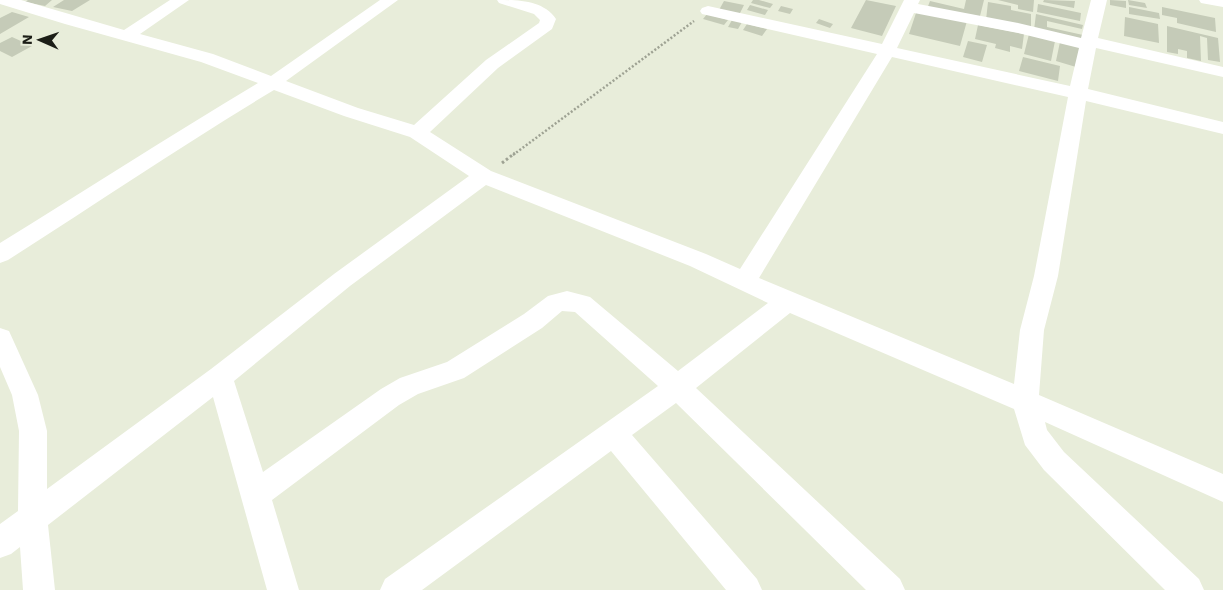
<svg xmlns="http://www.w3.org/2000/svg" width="1223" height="590" font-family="'Work Sans',sans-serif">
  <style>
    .building { fill: #c5cbb8 }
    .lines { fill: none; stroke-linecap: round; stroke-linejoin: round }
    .path-far1 { stroke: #9ea293; stroke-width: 2.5; stroke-dasharray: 2 2; stroke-linecap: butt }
    .path { stroke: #9ea293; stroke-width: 3; stroke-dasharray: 2.5 2.5; stroke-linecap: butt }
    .minor { fill: #fff; fill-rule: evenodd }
  </style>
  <rect width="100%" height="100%" fill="#e8edda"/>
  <path class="building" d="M28 0H52L45 6 25 2Z
    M64 0H90L72 11 53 7Z
    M753 0H759L773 4 770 8 751 3Z
    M866 0 896 6 882 36 851 28Z
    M966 0H984L979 20 927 9 930 1 964 9Z
    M998 0H1034L1033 12 1018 9V5Z
    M1044 0 1075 1 1074 8 1043 2Z
    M1110 0 1126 1V8L1110 5Z
    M1128 0 1145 3 1147 8 1129 5Z
    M724 1 744 5 739 15 719 10Z
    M988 2 1011 6V10L1031 14V29L986 20Z
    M1038 4 1081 13 1080 21 1037 12Z
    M750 5 768 10 765 15 747 10Z
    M781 6 793 9 790 14 778 11Z
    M1129 7 1159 13 1160 19 1129 14Z
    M1162 7 1215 18 1216 32 1177 23V18L1162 15Z
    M917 10 967 21 960 46 909 34Z
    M12 12 29 17 0 34V18Z
    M707 14 728 20 724 25 703 19Z
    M1036 14 1083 25 1082 29 1047 21V27L1083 35 1082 41 1034 30Z
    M1125 17 1158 24 1159 43 1124 36Z
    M819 19 833 24 830 28 816 23Z
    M732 20 742 22 738 29 728 27Z
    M747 24 767 29 762 36 743 30Z
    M978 25 1024 34 1022 49 1010 46V52L995 48 996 44 975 39Z
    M1167 26 1218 38 1220 62 1208 60 1207 38 1200 36 1201 61 1187 58V51L1178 49V54L1167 52Z
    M1029 34 1055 41 1051 61 1024 54Z
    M12 37 32 46 12 57 0 51V43Z
    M968 41 987 45 982 62 963 57Z
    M1060 42 1080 46 1076 67 1056 61Z
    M1023 57 1060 66 1058 81 1019 71Z"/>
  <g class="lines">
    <path class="path-far1" d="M513 155 694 21"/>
    <path class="path" d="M502 163 515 153"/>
    <path class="minor" d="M0 0H21L124 30 170 0H189L140 34 213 54 271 76 380 0H398L286 81 358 108 414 125 486 60 539 23 540 20 534 14 499 3 497 0C518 0 543 0 556 19L552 29 498 68 430 132 491 171 706 254 740 269 877 54 702 14 700 11 702 8 708 6 882 44 904 0H920L918 4 1018 23 1081 38 1091 0H1107L1098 38 1223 67V77L1096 48 1088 89 1223 122V134L1086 101 1058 276 1044 330 1039 395 1223 474V502L1045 422 1047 430 1064 452 1199 579 1204 590H1165L1044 470 1025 445 1014 409 790 313 696 388 900 579 905 590H866L676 403 632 435 757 579 762 590H726L611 451 422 590H380L385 579 658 386 575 312 562 311 542 328 464 378 418 394 399 405 272 500 299 590H267L213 397 48 525 55 590H23L20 547 11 554 0 558V524L18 511 19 431 12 395 0 367V328L9 331 38 395 47 431V489L211 369 334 274 469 176 410 137 344 116 274 90C184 144 97 203 8 260L0 263V243C86 190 171 135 258 83L201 62 65 24 0 4ZM914 13 1018 33 1079 48 1070 86 897 48ZM892 57 1068 97 1034 276 1020 330 1014 384 759 278ZM486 185 690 266 768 303 678 371 590 297 567 291 548 296 524 314 447 362 400 378 381 389 263 472 234 381 350 286Z
      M1199 0H1223V7L1201 3Z"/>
  </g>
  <g transform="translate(40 40) rotate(272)" stroke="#e8edda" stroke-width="4" paint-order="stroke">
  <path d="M0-4L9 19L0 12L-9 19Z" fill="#1c1e17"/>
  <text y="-8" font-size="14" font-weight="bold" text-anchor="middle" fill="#1c1e17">N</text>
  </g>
</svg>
